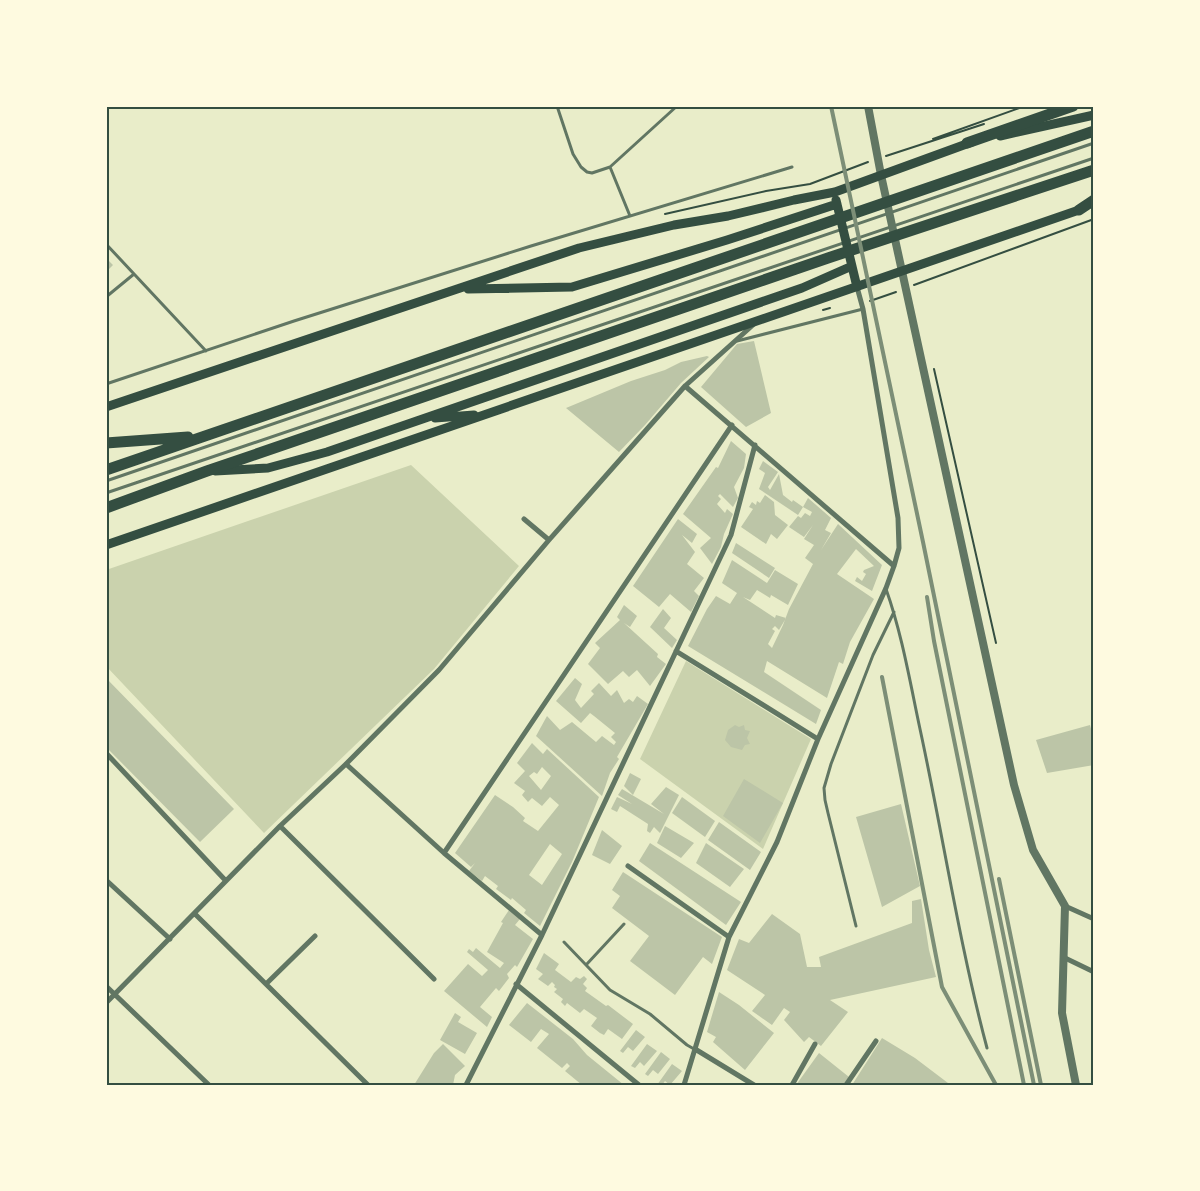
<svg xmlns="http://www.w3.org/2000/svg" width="1200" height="1191" font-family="Raleway,sans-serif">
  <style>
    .green { fill: #cad2ad }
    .building { fill: #bcc5a7; fill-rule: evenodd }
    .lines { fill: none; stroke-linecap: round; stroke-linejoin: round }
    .path { stroke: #344e41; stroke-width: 2 }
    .service { stroke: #617663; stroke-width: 3 }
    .minor { stroke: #617663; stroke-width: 5 }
    .tertiary { stroke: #617663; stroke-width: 8 }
    .secondary { stroke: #344e41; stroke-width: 9 }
    .motorway { stroke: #344e41; stroke-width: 11 }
    .rail { stroke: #7c8e77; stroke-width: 4 }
    .neatline { fill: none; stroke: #344e41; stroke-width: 2 }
  </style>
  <rect width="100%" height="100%" fill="#e9edc9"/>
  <path class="green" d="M411 465 519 566 434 669 264 833 106 666V570Z
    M686 661 811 739 763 849 640 759Z"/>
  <path class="building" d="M106 258 113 265 106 272Z
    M754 341 771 413 746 427 701 387 737 344Z
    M707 356 709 357 681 383 645 425 619 452 566 408 631 381 665 370 681 362Z
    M731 441 746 454 744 468 734 487 738 498 733 507 720 494 718 496 721 499 717 504 725 513 727 509 733 514 724 534 721 547 712 564 700 548 711 538 683 514 716 467 718 468Z
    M763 461 778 472 768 487 770 490 779 474 783 495 792 502 793 500 803 507 798 515 759 489 765 473 759 469Z
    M765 495 774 502 775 515 788 525 777 539 771 534 766 544 741 527 753 509 749 507 752 502 756 505 757 501 760 503Z
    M808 498 831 518 825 530 831 533 821 550 838 524 882 565 872 591 855 581 857 577 862 581 866 574 863 572 864 570 874 566 856 549 837 574 874 599 850 642 843 664 839 662 827 698 767 661 764 672 821 710 816 724 688 646 707 609 716 596 730 604 737 593 722 583 732 560 767 583 775 570 798 584 788 605 771 595 770 598 757 590 750 600 743 597 775 618 776 615 786 618 779 630 775 626 772 629 775 631 768 644 772 648 783 625 789 609 813 564 805 558 814 545 804 539 813 525 804 537 789 527 798 516 801 518 805 513 810 516 812 512 803 507Z
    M678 519 697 534 692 543 682 535 695 552 687 564 704 578 694 591 699 596 691 612 670 594 659 607 633 586Z
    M736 543 775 568 769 578 732 553Z
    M624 605 637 616 630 627 624 623 658 654 657 657 666 664 650 686 637 670 629 677 623 671 608 684 588 664 600 648 595 643 620 620 617 617Z
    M663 609 671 618 664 628 677 640 672 648 650 627Z
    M106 678 234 809 200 842 106 747Z
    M575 678 582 684 575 700 581 708 594 694 591 691 599 683 611 696 617 690 624 703 629 699 633 702 637 696 648 704 617 757 619 759 610 773 602 796 536 736 547 716 560 730 572 722 596 742 602 736 614 745 616 742 611 737 615 733 594 716 590 713 581 723 556 701Z
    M735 725 739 727 744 725 745 730 750 731 747 738 750 744 745 745 742 750 731 747 725 740 728 730Z
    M1090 725 1094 740V765L1047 773 1036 740Z
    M532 743 543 754 547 749 599 797 572 862 540 926 524 913 526 910 512 898 511 900 496 889 498 886 485 876 482 881 469 871 475 863 471 867 455 853 495 795 513 807 525 818 523 821 538 831 559 805 550 797 542 806 532 798 528 802 522 795 525 791 514 783 525 771 517 763ZM542 767 551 776 541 790 529 776 534 772 537 774ZM550 844 562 854 542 885 529 875Z
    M630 773 641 779 633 795 624 786Z
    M744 779 783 803 760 843 723 816Z
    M666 787 679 795 660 833 654 827 650 833 647 831 648 824 620 806 617 812 611 809 617 797 632 804 618 795 622 789 664 814 651 804Z
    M682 797 715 821 705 837 672 813Z
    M901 804 920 886 882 907 856 817Z
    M719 822 761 852 750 870 708 840Z
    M665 826 694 843 681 858 657 843Z
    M602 830 622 846 610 864 592 855Z
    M650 843 741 902 726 925 639 861Z
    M706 843 744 869 730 887 696 863Z
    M623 872 722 937 712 964 703 957 675 995 630 961 649 936 612 908 620 896 612 890Z
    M921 899 929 950 936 977 830 1000 848 1012 821 1046 809 1037 804 1042 784 1020 790 1012 784 1008 772 1025 752 1011 765 995 727 970 739 939 749 943 772 914 800 934 807 967H821L819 957 912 923V901Z
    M509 910 520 919 515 925 533 939 517 967 515 965 507 974 509 978 499 991 496 988 480 1007 492 1017 487 1027 444 991 468 964 482 976 488 970 467 952 469 949 473 952 476 948 500 968 504 963 487 952 503 923 501 922Z
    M544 953 559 964 555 970 571 982 576 977 580 979 584 976 587 979 583 984 587 988 585 991 606 1006 608 1005 633 1024 622 1039 608 1029 604 1035 600 1033 591 1026 597 1018 584 1009 580 1013 567 1003 565 1006 561 1002 563 999 554 992 557 989 554 987 555 985 552 982 548 986 538 979 543 974 536 969Z
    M719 992 739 1005 774 1033 745 1070 713 1042 716 1037 707 1032Z
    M527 1003 573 1039 587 1055 624 1085H593L591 1083 589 1085H582L565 1071 570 1066 567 1063 562 1068 537 1048 549 1034 541 1029 531 1042 509 1025Z
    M455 1013 461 1017 458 1022 477 1033 465 1054 440 1040Z
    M636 1030 645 1037 633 1051 628 1047 623 1053 620 1051Z
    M882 1038 915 1058 948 1083 947 1085H852Z
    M443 1044 465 1066 455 1075 453 1085H414L434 1053Z
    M647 1044 657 1051 644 1066 640 1062 635 1068 631 1066Z
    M661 1052 670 1059 658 1074 653 1070 648 1076 645 1074Z
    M819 1053 849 1077 843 1085H796Z
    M672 1064 682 1071 670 1085 665 1081 662 1085H657Z"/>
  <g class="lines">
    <path class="path" d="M933 139 1025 106
      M886 156 984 124
      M665 214 766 191 810 184 868 162
      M914 285 1094 219
      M870 301 896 292
      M823 310 830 308
      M934 369 996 643"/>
    <path class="service" d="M557 106 573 154 581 167 587 172 592 173 610 167 677 106
      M610 167 630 216
      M106 244 206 351
      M106 297 134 274
      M737 341 863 309
      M106 384 294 321 531 246 792 167
      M106 481 1094 143
      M106 493 1094 158
      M886 589C902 634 910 682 920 729 943 835 959 943 987 1048
      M856 926 828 813 825 800 824 788 831 764 873 655 894 612
      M564 942 610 990 650 1014 687 1045 694 1049
      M586 965 624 924"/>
    <path class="minor" d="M685 386 894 566
      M524 519 549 540
      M676 651 818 739
      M106 753 226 881
      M346 764 444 853 542 935
      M280 826 434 979
      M444 853 732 425
      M628 866 729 937
      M106 880 170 939
      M1065 906 1094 919
      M195 914 368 1085
      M1063 957 1094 972
      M266 984 315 936
      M516 984 639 1085
      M106 986 209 1085
      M106 1003 280 826 346 764 439 670 549 540 685 386 754 324
      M695 1049 754 1085
      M466 1085 542 935 731 535 755 445
      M684 1085 729 937 777 842 818 739 886 588 894 566 899 548 898 518 863 309 857 287
      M792 1085 815 1044
      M846 1085 876 1041"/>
    <path class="tertiary" d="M868 106 881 175 1014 785 1033 850 1065 906 1062 1013 1076 1085"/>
    <path class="secondary" d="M1000 136 1094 115
      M836 200 857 287
      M468 289 572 287 727 240 837 204
      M106 407 579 248 674 225 728 216 794 200 835 192 972 142
      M435 418 474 415
      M215 471 268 468 327 452 802 288 852 266
      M106 545 1079 210"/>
    <path class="motorway" d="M967 143 1073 106
      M1079 210 1094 200
      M106 443 188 437
      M106 470 1094 131
      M106 508 207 471 828 258 1094 170"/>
    <path class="rail" d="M831 106 923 542 1034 1085
      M927 597 934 641 1024 1085
      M882 677 942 987 996 1085
      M999 879 1041 1085"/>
  </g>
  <rect width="1200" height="1191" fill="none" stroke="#fefae0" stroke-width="215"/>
  <rect x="108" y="108" width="984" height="976" class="neatline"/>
</svg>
